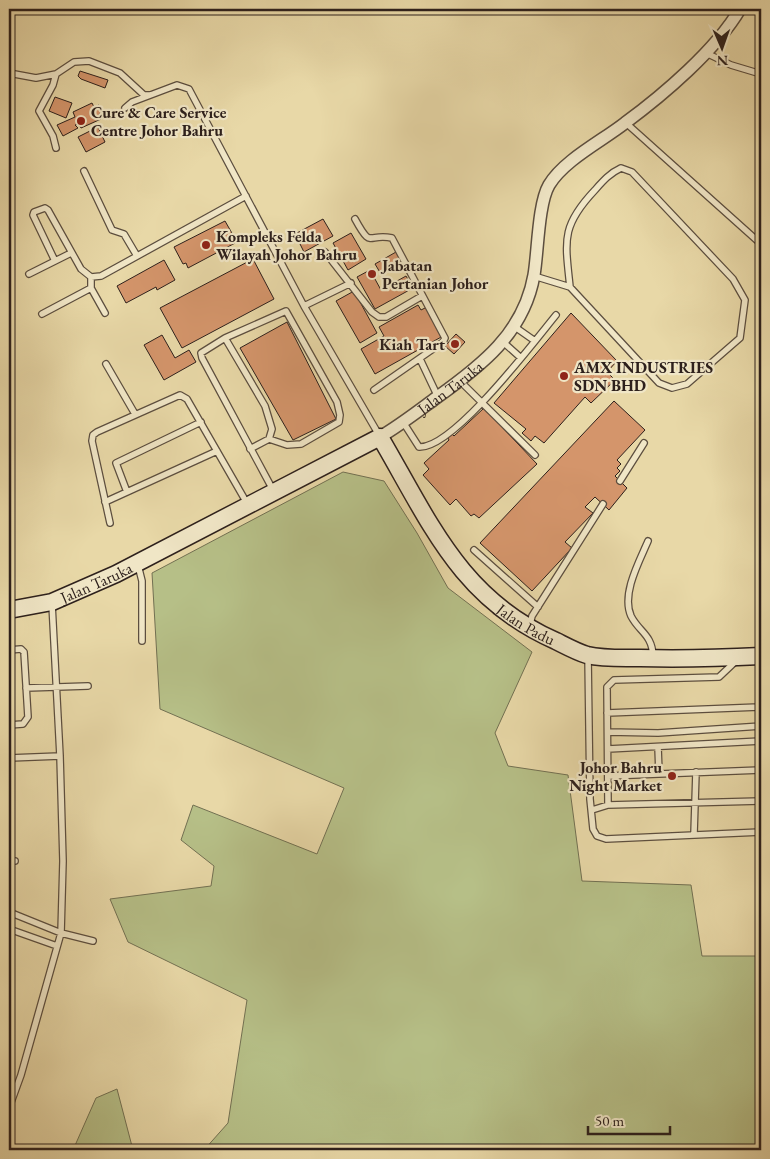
<svg xmlns="http://www.w3.org/2000/svg" width="770" height="1159" font-family="'EB Garamond',serif">
  <style>
    .green { fill: #b6bf87; stroke: #727052 }
    .building { fill: #d4956b; stroke: #2d201c }
    .lines { fill: none; stroke-linecap: round; stroke-linejoin: round }
    .lane-casing { stroke: #5c4e3f; stroke-width: 8 }
    .street-casing { stroke: #5c4e3f; stroke-width: 14 }
    .secondary-casing { stroke: #2d201c; stroke-width: 19 }
    .lane { stroke: #f0e6c6; stroke-width: 5.5 }
    .street { stroke: #f0e6c6; stroke-width: 11 }
    .secondary { stroke: #f0e6c6; stroke-width: 16 }
    .poi-dot { fill: #8f2418; stroke: #f0e6c6; stroke-width: 2 }
    .labels { text-anchor: middle; stroke-width: 4.5; stroke-linejoin: round; paint-order: stroke }
    .poi-label { font-size: 16px; font-weight: bold; fill: #2d201c; stroke: #f0e6c6; text-anchor: start }
    .street-label { font-size: 16px; fill: #2d201c; stroke: #f0e6c6 }
  </style>
  <rect width="100%" height="100%" fill="#e8d8a7"/>
  <filter id="stains"><feTurbulence type="fractalNoise" baseFrequency=".004" numOctaves="4"/><feColorMatrix values="0 0 0 0 .2 0 0 0 0 .09 0 0 0 0 .02 0 0 0 .5 -.17"/></filter>
  <radialGradient id="worn" r=".72"><stop offset=".6" stop-color="#630" stop-opacity="0"/><stop offset="1" stop-color="#630" stop-opacity=".3"/></radialGradient>
  <path class="green" d="M343 472 384 481 417 533 448 588 532 652 495 733 508 766 568 775 582 881 691 885 702 956H761V1150H204L228 1123 247 1000 128 942 110 899 211 886 214 866 181 840 193 805 317 854 344 788 160 709 152 573Z
    M117 1089 133 1150H73L96 1098Z"/>
  <path class="building" d="M80 71 108 80 105 88 81 79 78 76Z
    M55 97 72 103 66 118 49 111Z
    M92 103 94 107 99 105 103 112 99 114 101 119 81 128 79 124 75 125 78 128 63 136 57 125 75 117 73 112Z
    M98 127 105 142 86 152 78 137Z
    M323 219 333 236 304 252 295 234Z
    M225 221 237 242 188 268 186 263 183 264 174 247Z
    M351 233 366 259 348 270 333 243Z
    M396 252 402 262 381 274 375 264Z
    M253 259 274 299 182 348 160 308Z
    M164 260 175 280 157 290 156 287 126 303 117 286Z
    M370 270 381 290 406 276 413 288 375 309 357 277Z
    M354 291 377 333 360 343 336 301Z
    M418 305 421 310 427 307 443 336 375 374 361 349 384 336 379 327Z
    M571 313 617 361 607 372 615 380 591 403 585 397 544 443 535 436 531 441 522 433 526 429 494 403Z
    M287 322 336 419 293 440 240 348Z
    M456 334 465 342 454 354 445 346Z
    M162 335 175 358 189 350 196 362 164 380 144 345Z
    M614 401 645 430 617 460 621 464 617 468 620 471 615 476 627 488 609 510 595 497 585 507 593 513 565 542 572 548 532 591 480 543Z
    M484 408 537 464 479 518 474 514 471 516 456 499 450 505 423 475 429 469 424 463 449 440 448 438 452 434 454 436Z"/>
  <g class="lines">
    <g class="lane-casing">
      <path id="lane" d="M706 53 731 65 761 74
        M9 73 36 78 56 74 74 62 89 61 120 73 144 95H150
        M125 108 132 102 177 85 189 89 304 306 379 435
        M626 123 761 244
        M56 148 53 136 39 111 53 85 56 74
        M84 171 112 230 124 234 137 256
        M355 219C372 250 367 233 392 238L445 338 443 342 374 390
        M325 252 372 312 379 317H386L422 296
        M55 261 33 215 34 212 45 208 48 210 81 269 91 277 101 276 246 196
        M29 274 71 253
        M534 276 570 287 659 383 672 388 687 384 740 338 745 300 733 279 632 172 621 168C610 173 603 181 595 190 561 226 565 240 570 287
        M91 288 105 313
        M304 306 351 283
        M42 314 91 288V277
        M515 327 535 341
        M225 338 265 406 272 429 269 439 250 449
        M503 342 521 358
        M420 359 438 397
        M106 364 135 414
        M461 382 535 455
        M403 422 419 447C453 449 533 343 556 315
        M269 439 287 445 301 444 339 422 340 415 337 402 286 311 225 338 201 353 202 358 273 490
        M620 481 644 443
        M127 492 116 463 201 422
        M105 502 217 451
        M110 523 92 441 93 435 97 432 180 395 187 399 248 505
        M648 541C640 560 621 594 631 616 639 632 652 634 653 656
        M474 550 538 607
        M138 565 142 581V641
        M530 625 532 616 603 504
        M9 650 21 649 24 652 28 717 23 724 9 725
        M588 656 590 799 593 829 597 836 606 839 761 832
        M26 688 88 686
        M607 713 759 707
        M608 732 658 733 761 726 759 707H761
        M658 747 659 773
        M608 749 761 741
        M9 758 60 756
        M608 776 761 770
        M608 805 761 801
        M592 810 608 805 607 687 614 680 719 677 737 660
        M694 834 696 772
        M9 861H15
        M9 912 61 933 93 941
        M9 929 57 946
        M9 1108 21 1075 61 933 63 861 60 756 52 604"/>
    </g>
    <g class="street-casing">
      <g id="street">
        <path id="s1" d="M380 437C399 426 417 412 436 398 481 366 524 333 534 275 538 252 538 204 549 185 564 160 602 141 625 123 663 95 716 50 740 9"/>
      </g>
    </g>
    <g class="secondary-casing">
      <g id="secondary">
        <path id="s2" d="M9 610 52 602 116 574 380 437C430 522 460 599 556 641 566 646 577 652 587 655 604 659 623 658 640 658 681 659 721 658 761 656"/>
      </g>
    </g>
    <use href="#lane" class="lane"/>
    <use href="#street" class="street"/>
    <use href="#secondary" class="secondary"/>
  </g>
  <g class="poi-dot">
    <circle cx="81" cy="121" r="5"/>
    <circle cx="206" cy="245" r="5"/>
    <circle cx="372" cy="274" r="5"/>
    <circle cx="455" cy="344" r="5"/>
    <circle cx="564" cy="376" r="5"/>
    <circle cx="672" cy="776" r="5"/>
  </g>
  <g class="labels">
    <g class="poi-label">
      <text x="91" y="118">Cure &amp; Care Service<tspan x="91" dy="18">Centre Johor Bahru</tspan></text>
      <text x="216" y="242">Kompleks Felda<tspan x="216" dy="18">Wilayah Johor Bahru</tspan></text>
      <text x="382" y="271">Jabatan<tspan x="382" dy="18">Pertanian Johor</tspan></text>
      <text x="445" y="350" text-anchor="end">Kiah Tart</text>
      <text x="574" y="373">AMX INDUSTRIES<tspan x="574" dy="18">SDN BHD</tspan></text>
      <text x="662" y="773" text-anchor="end">Johor Bahru<tspan x="662" dy="18">Night Market</tspan></text>
    </g>
    <g class="street-label">
      <text dy="6" stroke="none"><textPath href="#s1" startOffset="86">Jalan Taruka</textPath></text>
      <text dy="6" stroke="none"><textPath href="#s2" startOffset="92">Jalan Taruka</textPath></text>
      <text dy="6" stroke="none"><textPath href="#s2" startOffset="652">Jalan Padu</textPath></text>
    </g>
  </g>
  <rect width="770" height="1159" fill="none" stroke="#e8d8a7" stroke-width="30"/>
  <rect x="10" y="10" width="750" height="1139" fill="none" stroke="#2d201c" stroke-width="2.5"/>
  <rect x="15" y="15" width="740" height="1129" fill="none" stroke="#2d201c"/>
  <g transform="translate(722 48) rotate(178)" stroke="#f0e6c6" stroke-width="4" paint-order="stroke">
  <path d="M0-4L9 19L0 12L-9 19Z" fill="#2d201c"/>
  <text y="-8" font-size="14" font-weight="bold" text-anchor="middle" fill="#2d201c">N</text>
  </g>
  <path d="M588 1126v8h82v-8" fill="none" stroke="#2d201c" stroke-width="2.5"/>
  <text x="595" y="1126" font-size="15" fill="#2d201c" stroke="#f0e6c6" stroke-width="4" paint-order="stroke">50 m</text>
  <rect width="100%" height="100%" filter="url(#stains)"/>
  <rect width="100%" height="100%" fill="url(#worn)"/>
</svg>
